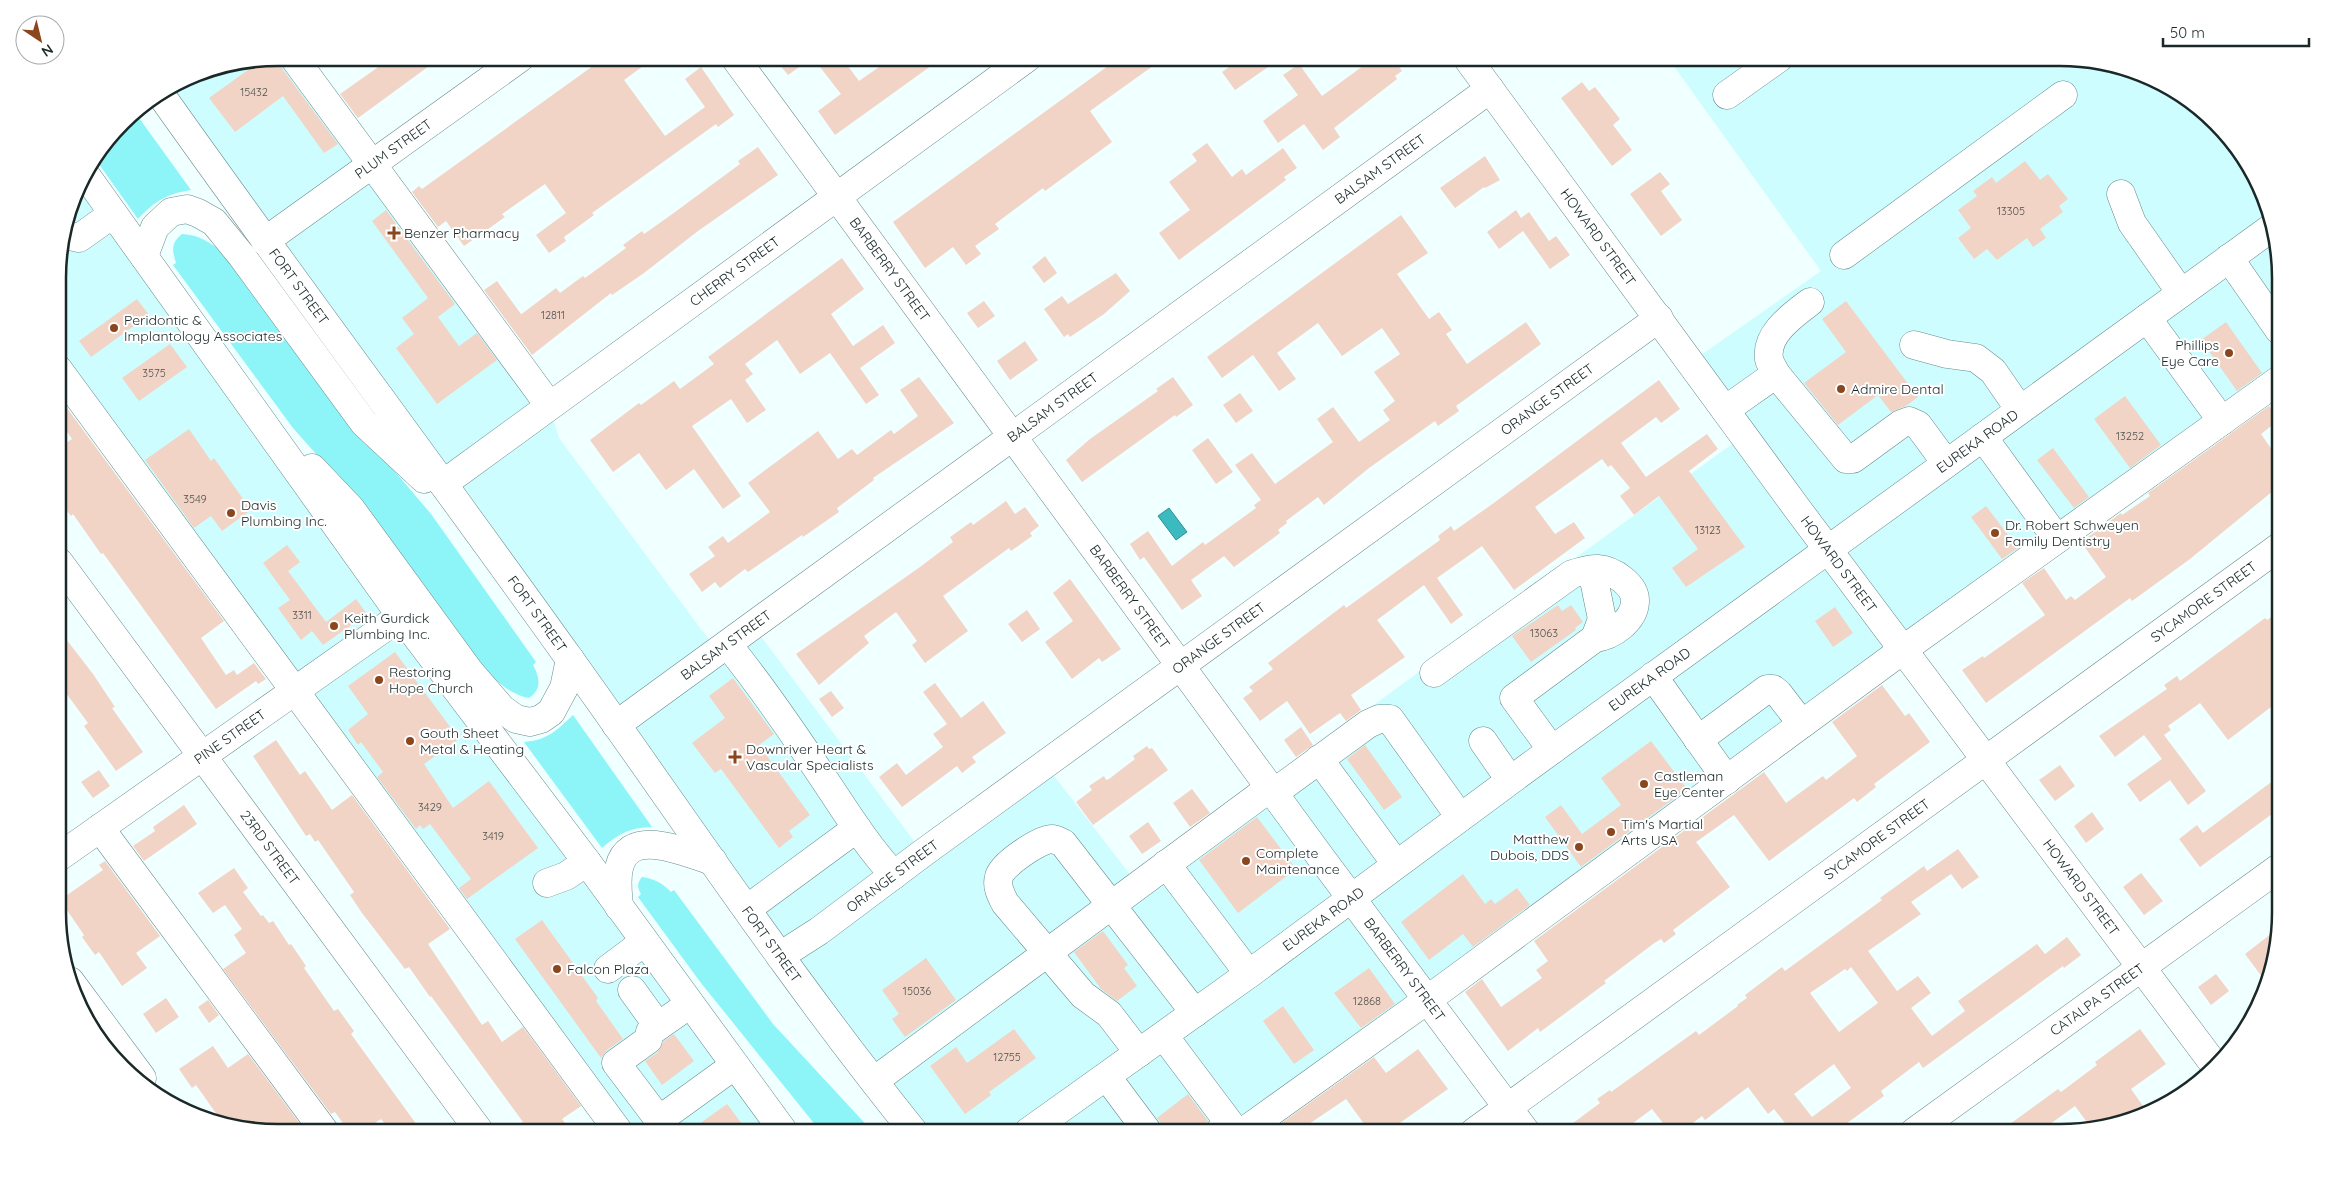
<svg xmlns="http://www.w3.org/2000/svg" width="2338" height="1190" font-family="Quicksand,sans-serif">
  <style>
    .built { fill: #cdfdfe }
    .green { fill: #8df4f7 }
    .water { fill: #3bbbbf; stroke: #318f92 }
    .building { fill: #f2d4c6; fill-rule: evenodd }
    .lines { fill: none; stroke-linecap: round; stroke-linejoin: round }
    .minor-casing { stroke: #698b8c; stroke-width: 29 }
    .major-casing { stroke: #698b8c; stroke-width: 29 }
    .minor { stroke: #fff; stroke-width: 28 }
    .major { stroke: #fff; stroke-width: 28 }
    .poi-dot { fill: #8b461d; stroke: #fff; stroke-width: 2 }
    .labels { text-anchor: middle; stroke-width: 4; stroke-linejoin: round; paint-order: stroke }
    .number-label { font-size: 11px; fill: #505350 }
    .street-label { font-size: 14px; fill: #1a2828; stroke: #fff }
    .poi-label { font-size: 14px; fill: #1a2828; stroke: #fff; text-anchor: start }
    .rim { fill: none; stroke: #1a2828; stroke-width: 2.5 }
  </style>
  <rect width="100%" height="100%" fill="#f0ffff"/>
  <path class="built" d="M278 58H294L549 405 559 438 718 652 754 627 923 853 1045 764 1138 885 1268 782 1743 436 1691 362 1821 271 1668 58H2060L2157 80 2205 112 2243 155 2279 249V380L1243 1132H914L161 95 194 74Z
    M80 180 784 1132H619L58 369V263Z"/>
  <path class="green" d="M134 111 191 190C166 194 155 201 138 219L96 160Z
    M182 234C199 235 210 242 223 253L358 428 431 514 536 662 533 665C540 678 542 689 529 698 515 695 502 687 492 676L487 678 355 498 293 428 173 265 176 263C172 250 171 243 182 234Z
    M573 715 652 827C629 828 620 833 602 848L524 742C548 740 556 731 573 715Z
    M642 877C655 879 662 883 671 892L674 890 773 1024 873 1132H821L701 983 638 897 641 894C637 887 637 883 642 877Z"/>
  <path class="water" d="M1169 508 1187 532 1176 540 1158 516Z"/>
  <path class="building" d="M278 58 281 67 338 144 324 153 283 96 235 132 209 98 260 61Z
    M391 58H440L358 118 340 94Z
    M604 58H654L624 80 665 136 705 107 685 79 701 67 734 115 718 127 716 124 592 213 594 215 564 237 566 241 549 253 536 235 566 213 545 184 502 214 505 217 464 246 446 221 438 227 412 192 419 186 422 189Z
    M774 58H812L788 75Z
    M813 58H842L859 81 892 58H942L835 135 818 111 841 94Z
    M1119 58H1164L1090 111 1112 142 1045 191 1043 188 995 224 999 229 975 246 981 254 966 265 953 247 925 268 893 222Z
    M1242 58H1281L1235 90 1222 72Z
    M1356 58H1393L1402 71 1395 76 1397 79 1334 128 1340 137 1323 150 1304 124 1278 143 1263 121 1298 95 1283 75 1299 64 1322 96 1363 66Z
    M1582 82 1589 91 1595 87 1620 119 1613 125 1632 150 1612 166 1561 98Z
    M1207 143 1232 177 1242 169 1246 175 1283 148 1297 168 1284 177 1286 180 1179 260 1159 233 1190 210 1169 182 1197 161 1192 154Z
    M758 147 778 175 698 231 644 273 612 295 611 293 532 355 484 290 497 281 521 314 523 313 556 288 560 293 583 276 585 278 626 248 623 245 642 231 644 234 671 215 740 164 738 161Z
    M1485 156 1500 180 1485 188 1484 187 1455 208 1440 188Z
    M2025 161 2040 180 2048 174 2068 199 2059 206 2063 212 2040 229 2046 238 2033 247 2027 238 1997 260 1987 249 1974 259 1958 238 1971 228 1958 210 1977 196 1973 191 1992 177 1996 183Z
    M1660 172 1670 184 1661 191 1682 220 1661 236 1630 194Z
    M386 210 455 304 438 317 459 346 477 333 497 360 437 404 396 348 414 334 402 318 428 298 372 221Z
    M1516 210 1521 218 1529 212 1549 241 1556 236 1570 255 1550 269 1523 231 1499 249 1487 232Z
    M1401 215 1428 253 1397 274 1429 319 1439 312 1452 330 1446 334 1467 364 1526 322 1541 344 1456 406 1459 411 1438 426 1435 421 1369 468 1324 505 1318 497 1286 521 1287 523 1278 530 1280 533 1234 567 1224 556 1191 580 1202 596 1182 610 1144 557 1140 560 1130 544 1148 531 1172 566 1203 542 1205 545 1256 508 1254 505 1261 500 1235 465 1252 453 1275 484 1333 442 1317 419 1333 407 1359 442 1390 420 1383 410 1395 401 1374 372 1400 354 1382 328 1342 356 1318 323 1277 353 1296 379 1279 391 1253 355 1222 378 1207 357Z
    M1045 256 1057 273 1044 283 1032 267Z
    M842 258 864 289 831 314 853 346 883 325 895 343 860 368 879 395 866 404 830 353 800 374 777 340 745 364 753 374 745 380 766 410 747 423 731 399 692 426 741 496 723 509 694 469 666 490 639 453 613 472 590 440 639 403 641 405 674 381 680 389 714 364 708 357Z
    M1116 273 1130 291 1104 314 1070 337 1068 334 1064 337 1044 309 1062 296 1068 304Z
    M137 299 149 315 91 357 79 341Z
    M984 301 995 316 978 328 967 313Z
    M1846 301 1918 397 1906 406 1891 412 1878 395 1838 425 1804 383 1846 352 1822 319Z
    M2226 322 2262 373 2237 391 2201 340Z
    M1025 341 1038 360 1010 380 997 361Z
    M170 344 187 367 139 401 122 378Z
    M919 377 954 423 873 478 874 480 837 508 839 512 803 537 802 535 748 572 745 569 720 588 715 582 702 592 689 574 715 556 708 547 723 536 728 543 770 512 748 483 818 431 838 459 852 449 857 455 891 430 894 434 918 416 900 390Z
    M1173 377 1193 405 1176 417 1175 415 1082 482 1066 460 1090 439 1158 391 1156 389Z
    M1659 380 1680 409 1661 423 1656 417 1621 443 1646 477 1707 434 1718 449 1689 471 1745 547 1686 587 1672 568 1698 549 1659 496 1634 515 1620 496 1630 488 1611 465 1608 467 1602 459 1535 507 1555 534 1574 522 1585 538 1514 590 1482 546 1437 578 1463 615 1451 624 1424 585 1377 620 1405 657 1351 695 1361 710 1346 721 1340 713 1310 734 1287 701 1260 721 1243 698 1253 691 1249 687 1273 669 1268 663 1344 605 1346 608 1440 540 1438 536 1451 526 1454 531 1491 505Z
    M1240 393 1253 411 1236 423 1223 405Z
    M58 396 224 621 201 638 226 675 234 670 237 675 254 663 266 679 258 684 256 681 216 709 103 553 101 554 73 514 71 516 58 499V448L72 439 58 419Z
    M2125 396 2161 445 2130 468 2094 419Z
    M2269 406 2279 420 2261 434 2279 460V486L2190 559 2132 601 2130 598 1986 703 1962 670 1983 656 1984 658 2045 615 2022 583 2044 568 2066 600 2071 596 2075 600 2106 577 2081 542 2121 513 2122 515 2150 496 2148 493Z
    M189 429 211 461 214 458 251 510 222 531 211 516 194 528 145 460Z
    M1208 438 1233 472 1216 484 1192 450Z
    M2053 448 2089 497 2074 508 2037 460Z
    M1006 501 1015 514 1025 507 1039 526 1030 533 1032 536 1011 551 1009 548 943 596 968 631 925 663 912 645 917 641 896 612 864 636 869 643 819 685 796 654 920 567 953 542 950 537 971 522 973 525Z
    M1986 506 2018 548 2002 559 1971 517Z
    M287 545 300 562 288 571 326 622 356 599 367 614 323 645 312 631 301 640 278 608 290 600 263 563Z
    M1070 579 1121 649 1102 662 1099 658 1072 679 1045 642 1073 621 1053 593Z
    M1558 605 1562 611 1571 605 1583 622 1575 628 1576 630 1531 662 1512 636Z
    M1835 607 1853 633 1833 647 1815 621Z
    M1027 610 1040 629 1022 642 1008 624Z
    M2280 611V700L2228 740 2200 703 2168 726 2171 730 2164 735 2206 791 2188 805 2170 780 2140 802 2127 784 2162 759 2144 735 2115 757 2099 736 2167 689 2164 685 2177 676 2180 681 2265 618 2267 620Z
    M59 630 93 674 115 707 112 708 143 752 116 771 84 726 88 723 66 693 59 698Z
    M395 652 459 739 424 764 453 808 489 781 538 848 467 899 459 888 471 879 430 824 423 829 420 825 416 829 377 777 383 772 361 742 358 745 348 730 368 714 348 686Z
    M733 678 774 734 759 745 810 815 789 831 793 837 779 848 721 769 715 773 692 743 725 718 709 696Z
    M935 683 961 718 983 701 1006 733 972 757 976 762 962 773 957 766 902 807 879 777 897 763 906 775 943 747 933 734 947 724 923 692Z
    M1882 685 1905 716 1909 713 1930 742 1874 784 1876 787 1857 802 1854 798 1769 861 1734 815 1696 842 1730 887 1673 930 1676 934 1664 943 1661 939 1653 944 1604 981 1606 983 1540 1032 1538 1028 1508 1051 1465 992 1482 979 1501 1007 1542 978 1536 970 1548 961 1534 941 1764 772 1786 803 1823 776 1826 780 1857 756 1832 722Z
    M831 691 844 708 832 717 819 699Z
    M1301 727 1313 745 1296 757 1284 740Z
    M276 740 300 775 305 771 332 810 352 795 450 929 428 944 482 1025 488 1021 502 1042 523 1027 581 1106 562 1119 571 1132H507L523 1122 431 996 430 997 409 967 405 969 362 913 350 895 354 892 318 840 315 842 310 834 306 836 253 756Z
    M1651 741 1687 789 1581 867 1545 817 1561 805 1582 834 1621 805 1601 778Z
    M1365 745 1402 797 1384 810 1347 759Z
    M1147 746 1149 749 1152 748 1168 770 1093 825 1076 802 1092 790 1089 786 1104 776 1106 780 1109 779 1135 759 1133 756Z
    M2060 765 2075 786 2055 801 2039 780Z
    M99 770 110 786 93 798 81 782Z
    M2274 780 2280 787V808L2200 867 2179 839 2197 825 2203 833Z
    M1192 789 1210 813 1190 827 1173 803Z
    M184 805 197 824 144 861 133 846 155 831 153 827Z
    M2092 812 2104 829 2086 843 2074 826Z
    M1257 817 1296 869 1238 913 1199 860Z
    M1148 822 1161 841 1142 854 1129 836Z
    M1958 849 1979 877 1962 889 1951 874 1911 902 1921 914 1868 951 1897 991 1918 976 1931 993 1911 1008 1932 1036 1965 1011 1958 1001 2037 944 2045 954 2067 937 2081 955 2064 968 2063 966 1923 1068 1919 1062 1881 1091 1884 1096 1835 1132H1792L1774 1109 1768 1114 1748 1087 1705 1120 1702 1116 1681 1132H1670L1652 1109 1621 1132H1561L1600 1103 1597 1099 1610 1090 1611 1092 1696 1031 1699 1035 1738 1006 1737 1005 1747 998 1745 995 1782 967 1785 971 1882 900 1880 898 1898 885 1924 866 1927 871ZM1851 967 1878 1003 1839 1032 1810 993 1845 969 1847 971ZM1834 1064 1851 1088 1812 1117 1794 1094Z
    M105 861 160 936 136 953 147 968 122 986 99 952 95 955 82 937 84 935 60 900 103 870 99 865Z
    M234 868 248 888 243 892 261 916 263 915 269 923 273 921 289 945 291 944 306 966 304 968 334 1011 338 1009 354 1031 351 1034 422 1132H391L381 1119 361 1132H349L335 1112 331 1114 223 969 246 953 234 935 242 929 225 905 213 913 198 893Z
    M2141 873 2163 901 2144 915 2123 887Z
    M1463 874 1485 904 1491 899 1495 904 1517 888 1530 905 1473 947 1463 934 1429 960 1401 922Z
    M542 920 598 998 596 1001 623 1039 607 1050 601 1058 515 939Z
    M2276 930 2274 940 2265 981 2245 954Z
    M1103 931 1128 965 1124 968 1137 986 1117 1001 1101 989 1074 952Z
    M926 958 956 1000 905 1037 892 1019 899 1014 882 990Z
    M1369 968 1395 1004 1361 1028 1334 993Z
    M2216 974 2229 991 2211 1005 2198 987Z
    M166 998 179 1017 156 1033 143 1014Z
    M208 1000 219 1015 209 1023 198 1007Z
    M1283 1006 1314 1050 1294 1064 1263 1021Z
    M1014 1029 1036 1058 989 1092 991 1095 965 1114 930 1066 956 1047 967 1063Z
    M2140 1029 2166 1064 2131 1089 2148 1113 2131 1121 2092 1129 2075 1106 2039 1132H1999L2058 1089 2061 1092 2097 1065 2095 1062Z
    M674 1034 694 1061 662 1085 645 1061 657 1053 664 1041Z
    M213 1046 228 1068 248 1054 306 1132H278L220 1119 196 1085 192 1088 179 1069Z
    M1418 1049 1448 1089 1387 1132H1370L1346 1099 1297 1132H1269L1374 1057 1386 1073Z
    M1188 1094 1208 1121 1204 1132H1168L1157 1118Z
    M727 1104 748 1132H688Z"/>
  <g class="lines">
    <g class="minor-casing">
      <g id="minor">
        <path d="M294 58 549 405"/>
        <path id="s1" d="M735 58 1322 859 1526 1132"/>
        <path id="s2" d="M1467 58 1799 511 2216 1067"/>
        <path d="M1727 95 1779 58"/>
        <path d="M2121 194 2132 223 2181 293"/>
        <path d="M66 235 79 238 113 214"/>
        <path id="s3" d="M265 241 520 58"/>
        <path d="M1844 255 2063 95"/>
        <path d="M2229 258 2279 330"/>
        <path d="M2147 318 2222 421"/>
        <path d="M1914 345 1947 354 1976 358 1993 371 2020 410"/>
        <path d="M58 369 619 1132"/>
        <path d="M1776 374C1774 369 1770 364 1769 359 1765 334 1793 315 1810 302"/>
        <path d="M1725 410 1776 374 1846 459H1853L1901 424 1909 421 1918 425 1946 463"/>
        <path d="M1983 437 2057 539"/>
        <path id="s4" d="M443 484 1027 58"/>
        <path id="s5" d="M59 562 480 1132"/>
        <path d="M728 645C762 687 792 731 822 776 845 810 866 845 894 875"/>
        <path d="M1434 673 1572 574C1580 572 1590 568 1598 569 1613 570 1636 585 1635 602 1634 621 1612 636 1595 638L1602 619 1594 580"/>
        <path d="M1653 676 1727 780"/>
        <path id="s6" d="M616 725 1490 89"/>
        <path d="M1698 740 1767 689H1773L1778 693 1802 724"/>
        <path d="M1483 741 1510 780"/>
        <path d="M1552 750 1514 698 1595 638 1609 625"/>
        <path d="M1319 759 1396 864"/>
        <path d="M1275 792 1368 724 1379 719H1390L1460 817"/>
        <path d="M100 828 325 1132"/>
        <path id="s7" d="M59 857 401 616"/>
        <path d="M1166 864 1249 974"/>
        <path d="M547 883 566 876 587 862"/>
        <path d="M747 909 857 828"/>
        <path id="s8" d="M780 956 819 931 923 853 1659 318"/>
        <path d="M608 969 644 942"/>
        <path d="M70 981 142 1078"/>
        <path d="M632 990 658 1026"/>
        <path d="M690 1004 650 1032 648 1040 616 1063 659 1120 735 1065"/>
        <path d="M1164 1036 1230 1124 1219 1132"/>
        <path d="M1139 1053 1109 1014 1083 995 1005 903C1001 895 996 886 999 877 1001 865 1040 839 1052 839 1056 839 1060 842 1063 843L1195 1013"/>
        <path d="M1107 1077 1148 1132"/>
        <path d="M874 1081 1271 787"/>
        <path d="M1243 1132 1427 1000 1904 649 2279 380"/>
        <path id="s9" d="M1474 1132 2279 547"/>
        <path id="s10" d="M1914 1132 2280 867"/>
      </g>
    </g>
    <g class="major-casing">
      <g id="major">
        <path id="s11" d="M161 95C295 284 434 469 569 658 683 817 791 980 914 1132"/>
        <path d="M85 174 401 616 587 862 784 1132"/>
        <path d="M144 256 155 227 171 212 187 209 198 213 214 222 241 255 364 423 424 479"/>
        <path d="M312 468 351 509 470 672 502 709 516 719 530 722 541 719 551 712 564 688 570 659"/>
        <path d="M619 907C618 894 616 880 619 868 629 825 685 853 713 861"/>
        <path id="s12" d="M1028 1132 1249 974 1530 766 2271 228"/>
      </g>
    </g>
    <use href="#minor" class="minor"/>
    <use href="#major" class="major"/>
  </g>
  <g class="poi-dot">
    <path d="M391.5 225.5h5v5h5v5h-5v5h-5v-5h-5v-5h5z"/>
    <circle cx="114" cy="328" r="5"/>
    <circle cx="2229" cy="353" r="5"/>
    <circle cx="1841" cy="389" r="5"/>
    <circle cx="231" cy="513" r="5"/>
    <circle cx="1995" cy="533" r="5"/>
    <circle cx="334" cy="626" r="5"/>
    <circle cx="379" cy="680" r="5"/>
    <circle cx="410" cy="741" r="5"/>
    <path d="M732.5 749.5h5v5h5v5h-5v5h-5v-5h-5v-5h5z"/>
    <circle cx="1644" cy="784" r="5"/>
    <circle cx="1611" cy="832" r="5"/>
    <circle cx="1579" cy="847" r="5"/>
    <circle cx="1246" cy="861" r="5"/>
    <circle cx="557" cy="969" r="5"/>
  </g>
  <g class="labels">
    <g class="number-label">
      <text x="254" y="96">15432</text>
      <text x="2011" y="215">13305</text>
      <text x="553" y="319">12811</text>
      <text x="154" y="377">3575</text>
      <text x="2130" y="440">13252</text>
      <text x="195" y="503">3549</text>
      <text x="1708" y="534">13123</text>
      <text x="302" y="619">3311</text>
      <text x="1544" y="637">13063</text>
      <text x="430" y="811">3429</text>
      <text x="493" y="840">3419</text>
      <text x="917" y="995">15036</text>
      <text x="1367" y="1005">12868</text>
      <text x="1007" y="1061">12755</text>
    </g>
    <g class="street-label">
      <text dy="5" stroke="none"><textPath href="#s3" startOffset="158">PLUM STREET</textPath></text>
      <text dy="5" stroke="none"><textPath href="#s6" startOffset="945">BALSAM STREET</textPath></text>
      <text dy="5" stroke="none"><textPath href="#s2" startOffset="222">HOWARD STREET</textPath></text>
      <text dy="5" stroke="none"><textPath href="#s1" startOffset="262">BARBERRY STREET</textPath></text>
      <text dy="5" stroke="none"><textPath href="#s4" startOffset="361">CHERRY STREET</textPath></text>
      <text dy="5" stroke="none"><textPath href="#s11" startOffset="236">FORT STREET</textPath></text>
      <text dy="5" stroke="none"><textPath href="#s8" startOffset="948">ORANGE STREET</textPath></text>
      <text dy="5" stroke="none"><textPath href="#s6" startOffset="540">BALSAM STREET</textPath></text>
      <text dy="5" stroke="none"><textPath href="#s12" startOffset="1174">EUREKA ROAD</textPath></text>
      <text dy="5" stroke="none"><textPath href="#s2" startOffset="628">HOWARD STREET</textPath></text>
      <text dy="5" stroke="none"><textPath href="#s1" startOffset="668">BARBERRY STREET</textPath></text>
      <text dy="5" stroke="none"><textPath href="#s9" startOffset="902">SYCAMORE STREET</textPath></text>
      <text dy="5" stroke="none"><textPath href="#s11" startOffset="641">FORT STREET</textPath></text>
      <text dy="5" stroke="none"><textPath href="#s8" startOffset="542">ORANGE STREET</textPath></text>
      <text dy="5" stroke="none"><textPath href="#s6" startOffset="136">BALSAM STREET</textPath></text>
      <text dy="5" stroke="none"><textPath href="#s12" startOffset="769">EUREKA ROAD</textPath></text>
      <text dy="5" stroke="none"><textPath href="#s7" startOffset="209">PINE STREET</textPath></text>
      <text dy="5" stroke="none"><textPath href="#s9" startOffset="498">SYCAMORE STREET</textPath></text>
      <text dy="5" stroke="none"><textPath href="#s5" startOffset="355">23RD STREET</textPath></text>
      <text dy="5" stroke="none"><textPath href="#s8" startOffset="138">ORANGE STREET</textPath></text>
      <text dy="5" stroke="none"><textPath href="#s2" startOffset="1032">HOWARD STREET</textPath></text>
      <text dy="5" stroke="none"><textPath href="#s12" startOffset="364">EUREKA ROAD</textPath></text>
      <text dy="5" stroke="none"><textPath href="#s11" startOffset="1046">FORT STREET</textPath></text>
      <text dy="5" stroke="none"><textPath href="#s1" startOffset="1131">BARBERRY STREET</textPath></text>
      <text dy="5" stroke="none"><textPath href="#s10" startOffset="226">CATALPA STREET</textPath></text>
    </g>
    <g class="poi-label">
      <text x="404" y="238">Benzer Pharmacy</text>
      <text x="124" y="325">Peridontic &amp;<tspan x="124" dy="16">Implantology Associates</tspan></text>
      <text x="2219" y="350" text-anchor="end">Phillips<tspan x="2219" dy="16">Eye Care</tspan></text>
      <text x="1851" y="394">Admire Dental</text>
      <text x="241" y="510">Davis<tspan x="241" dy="16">Plumbing Inc.</tspan></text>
      <text x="2005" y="530">Dr. Robert Schweyen<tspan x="2005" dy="16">Family Dentistry</tspan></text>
      <text x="344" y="623">Keith Gurdick<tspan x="344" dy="16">Plumbing Inc.</tspan></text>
      <text x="389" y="677">Restoring<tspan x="389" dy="16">Hope Church</tspan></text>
      <text x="420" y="738">Gouth Sheet<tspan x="420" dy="16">Metal &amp; Heating</tspan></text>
      <text x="746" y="754">Downriver Heart &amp;<tspan x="746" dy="16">Vascular Specialists</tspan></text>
      <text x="1654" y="781">Castleman<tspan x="1654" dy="16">Eye Center</tspan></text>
      <text x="1621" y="829">Tim's Martial<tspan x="1621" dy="16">Arts USA</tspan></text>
      <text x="1569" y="844" text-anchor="end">Matthew<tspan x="1569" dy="16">Dubois, DDS</tspan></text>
      <text x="1256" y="858">Complete<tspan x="1256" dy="16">Maintenance</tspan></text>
      <text x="567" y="974">Falcon Plaza</text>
    </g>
  </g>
  <path d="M0 0H2338V1190H0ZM278 66H2060A212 212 0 0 1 2272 278V912A212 212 0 0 1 2060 1124H278A212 212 0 0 1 66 912V278A212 212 0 0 1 278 66Z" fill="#fff" fill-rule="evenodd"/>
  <path class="rim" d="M278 66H2060A212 212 0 0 1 2272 278V912A212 212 0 0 1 2060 1124H278A212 212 0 0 1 66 912V278A212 212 0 0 1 278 66Z"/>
  <g transform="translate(40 40) rotate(145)"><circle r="24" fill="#ffffff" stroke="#a3a9a9"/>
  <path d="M0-4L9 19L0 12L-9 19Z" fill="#8b461d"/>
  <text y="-8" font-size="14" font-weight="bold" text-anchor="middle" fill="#1a2828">N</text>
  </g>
  <path d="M2163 38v8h146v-8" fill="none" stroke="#1a2828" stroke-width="2.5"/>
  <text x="2170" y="38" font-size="15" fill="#1a2828" stroke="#ffffff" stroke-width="4" paint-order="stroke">50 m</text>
</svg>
